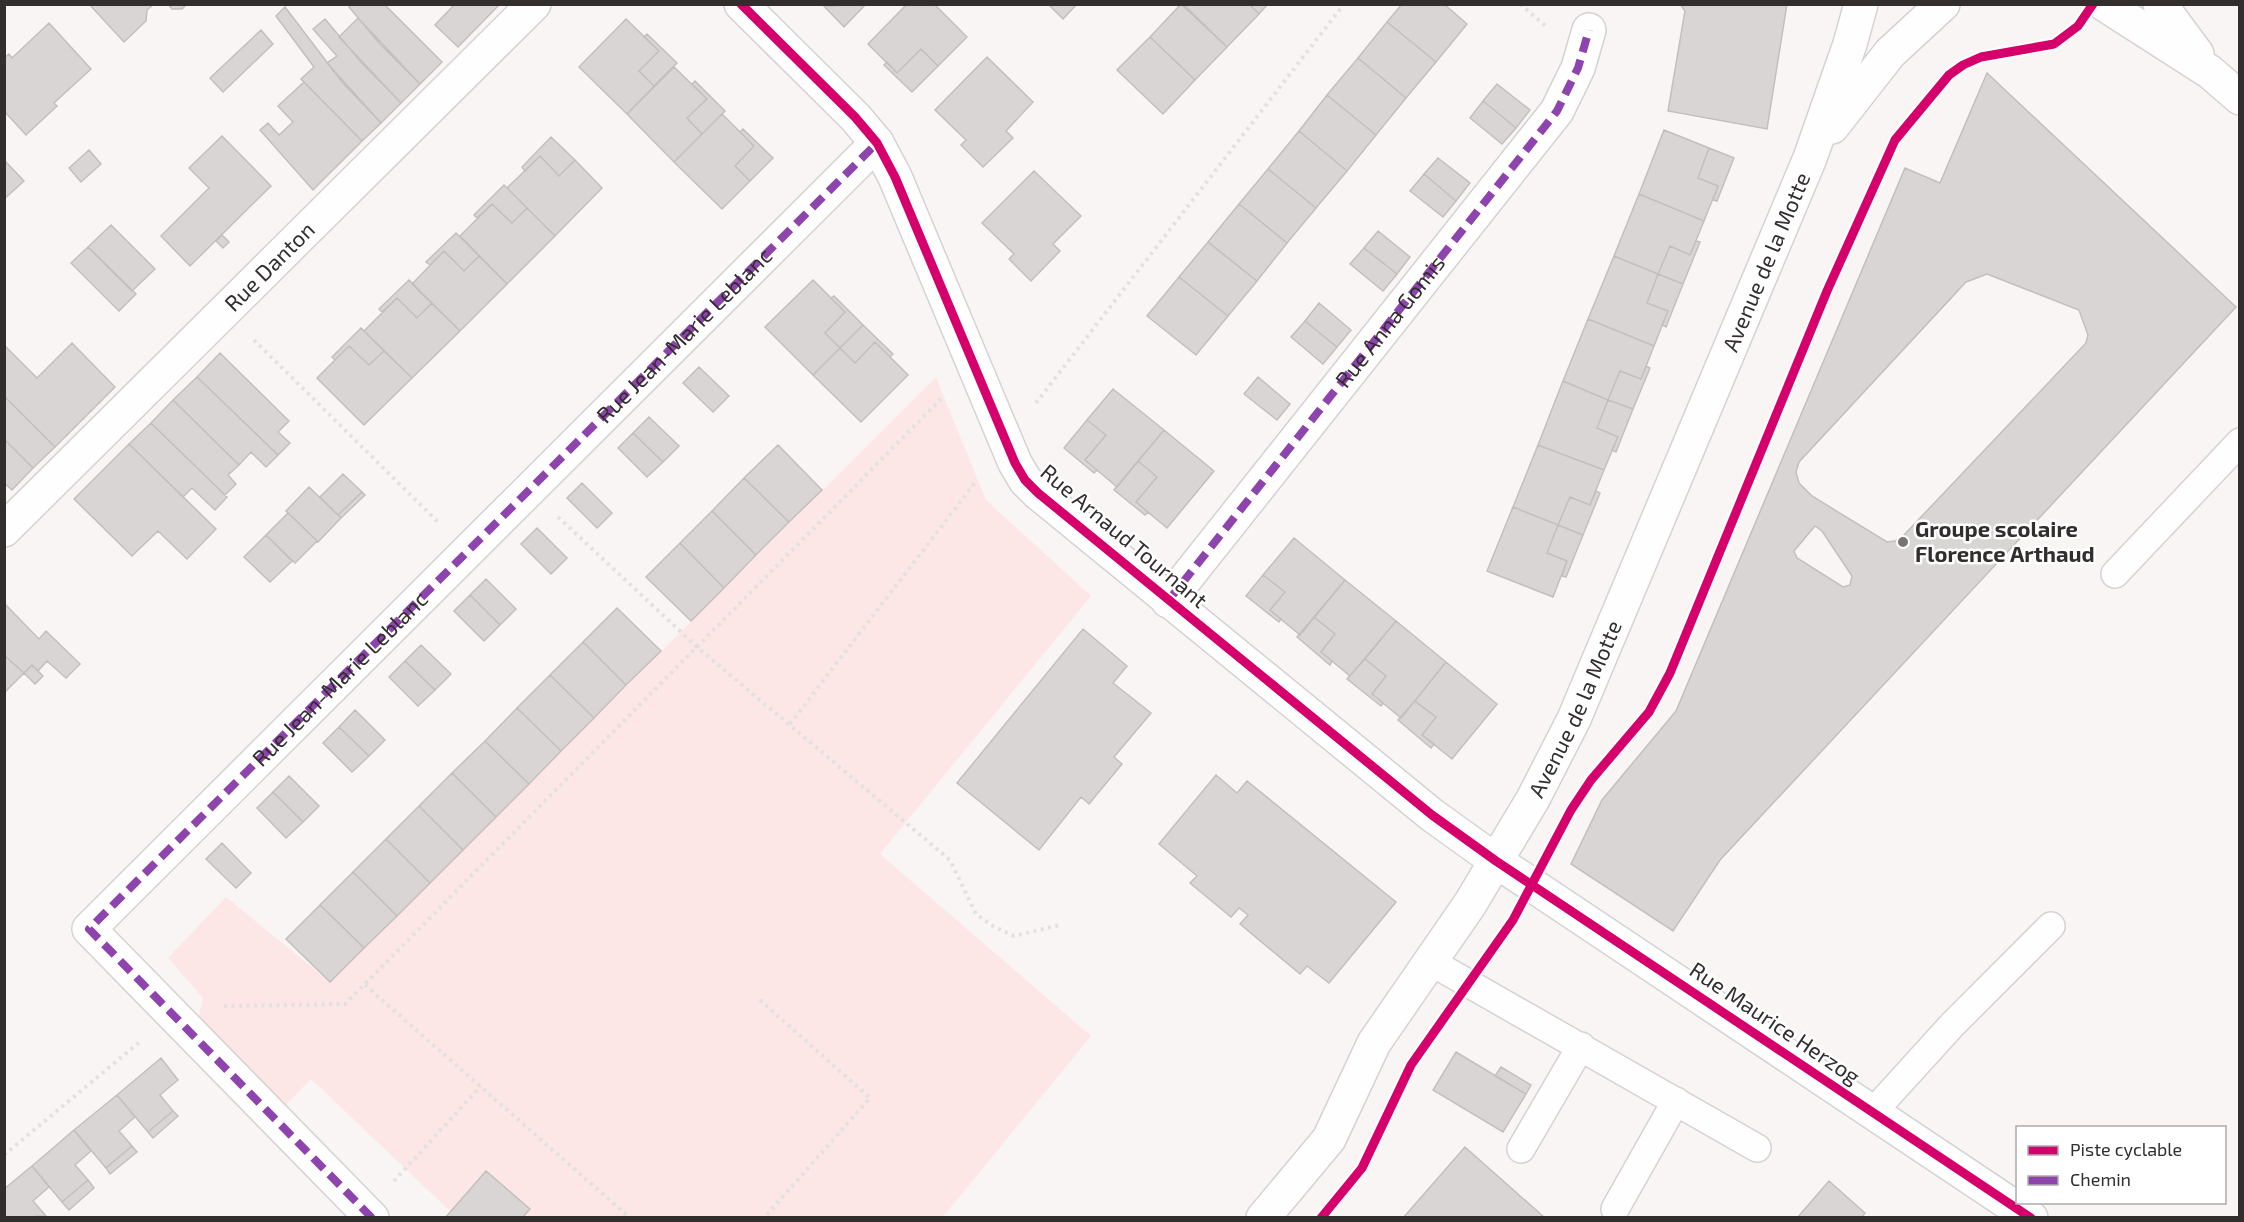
<svg xmlns="http://www.w3.org/2000/svg" width="2244" height="1222" font-family="'Exo 2',sans-serif">
  <style>
    .green { fill: #fde7e6 }
    .building { fill: #d9d5d5; stroke: #c2bfbf; stroke-width: 1.5; fill-rule: evenodd }
    .lines { fill: none; stroke-linecap: round; stroke-linejoin: round }
    .service-casing { stroke: #d6d2d2; stroke-width: 30 }
    .minor-casing { stroke: #d6d2d2; stroke-width: 36 }
    .path { stroke: #e2e1e1; stroke-width: 4; stroke-dasharray: 3 4.5; stroke-linecap: butt }
    .service { stroke: #fefefe; stroke-width: 27 }
    .minor { stroke: #fefefe; stroke-width: 33 }
    .quiet { stroke: #8e44ad; stroke-width: 8; stroke-dasharray: 15 8; stroke-linecap: butt }
    .cycleway-casing { stroke: #fff; stroke-width: 13 }
    .cycleway { stroke: #d6006c; stroke-width: 9 }
    .poi-dot { fill: #787474; stroke: #fff; stroke-width: 2 }
    .labels { text-anchor: middle; stroke-width: 5; stroke-linejoin: round; paint-order: stroke }
    .street-label { font-size: 22px; fill: #322e2e; stroke: #fff }
    .poi-label { font-size: 22px; font-weight: bold; fill: #322e2e; stroke: #fff; text-anchor: start }
  </style>
  <rect width="100%" height="100%" fill="#faf5f5"/>
  <path class="green" d="M936 377 986 500 1091 596 880 854 1091 1036 943 1217H445L450 1211 311 1079 283 1108 198 1019 203 998 168 958 226 897 330 982Z"/>
  <path class="building" d="M89 4H154L147 10 146 21 124 42Z
    M168 4H187L182 9H172Z
    M351 4H384L442 62 420 84 380 44 349 7Z
    M455 4H500L458 47 435 25Z
    M822 4 830 6 866 4 844 27Z
    M907 4H934L967 37 938 66 921 49 897 73 868 44Z
    M1048 4H1077L1063 19Z
    M1181 4 1227 47 1195 80 1150 37Z
    M1183 4H1249L1259 14 1227 47Z
    M1249 4H1268L1259 14Z
    M1402 4H1444L1467 24 1436 62 1387 22Z
    M1680 4H1787L1767 129 1668 111 1685 11Z
    M285 7 342 82 381 123 362 141 301 79 314 67 276 16Z
    M358 18 420 84 401 103 339 37Z
    M325 19 361 62 401 103 381 123 327 63 337 56 313 29Z
    M626 19 659 51 639 71 654 86 627 114 579 67Z
    M1387 22 1436 62 1406 98 1358 58Z
    M49 23 91 69 54 103 57 106 26 135 4 111V58L9 54 12 58Z
    M261 30 273 44 223 92 210 78Z
    M647 34 677 63 654 86 639 71 659 51 644 37Z
    M1150 37 1195 80 1163 114 1117 70Z
    M921 49 938 66 912 92 884 65 887 62 897 73Z
    M987 57 1033 102 1006 131 1013 138 983 167 961 145 966 140 935 110Z
    M1358 58 1406 98 1376 135 1327 95Z
    M674 67 707 99 687 118 702 134 674 162 627 114Z
    M1987 73 2236 307 1720 860 1673 931 1571 864 1602 800 1676 711 1905 168 1940 183ZM1987 274 2079 310 2088 335 2086 343 1904 535 1895 541 1887 542 1812 496 1799 483 1796 472 1799 462 1966 282ZM1815 526 1822 531 1852 576 1850 585 1843 587 1797 558 1794 551Z
    M695 81 725 111 702 134 687 118 707 99 692 84Z
    M304 82 362 141 313 190 260 130 268 123 279 135 293 122 278 106Z
    M1497 84 1530 110 1516 128 1483 101Z
    M1327 95 1376 135 1347 171 1299 131Z
    M1483 101 1516 128 1502 144 1470 118Z
    M722 114 754 146 735 166 750 181 722 209 674 162Z
    M743 129 773 158 750 181 735 166 754 146 740 132Z
    M1664 130 1709 148 1698 178 1718 186 1704 221 1639 194Z
    M1299 131 1347 171 1316 208 1268 169Z
    M222 136 271 186 190 266 161 236 209 188 189 168Z
    M551 137 575 160 559 176 540 156 525 171 522 167Z
    M1709 148 1734 158 1717 201 1713 200 1718 186 1698 178Z
    M89 150 101 164 81 182 69 168Z
    M540 156 559 176 575 160 602 188 555 236 507 188Z
    M1438 158 1470 183 1456 201 1424 174Z
    M4 160 24 181 4 199Z
    M1268 169 1316 208 1287 243 1239 204Z
    M1034 171 1081 216 1053 244 1060 251 1031 281 1009 259 1014 254 982 223Z
    M1424 174 1456 201 1443 217 1410 191Z
    M504 185 527 208 512 223 492 204 477 218 474 215Z
    M1639 194 1704 221 1690 255 1670 246 1658 274 1614 256Z
    M492 204 512 223 527 208 555 236 507 284 460 236Z
    M1239 204 1287 243 1257 281 1208 242Z
    M111 225 155 269 132 291 88 247Z
    M1378 231 1410 257 1397 274 1364 248Z
    M456 233 479 256 464 271 444 251 430 265 426 262Z
    M222 235 229 242 223 248 216 241Z
    M1696 241 1700 242 1683 284 1658 274 1670 246 1690 255Z
    M1208 242 1257 281 1228 316 1179 277Z
    M88 247 136 294 119 311 71 263Z
    M1364 248 1397 274 1383 291 1350 264Z
    M444 251 464 271 479 256 507 284 460 331 412 284Z
    M1614 256 1658 274 1647 303 1668 311 1654 346 1588 319Z
    M1658 274 1683 284 1666 327 1662 325 1668 311 1647 303Z
    M1179 277 1228 316 1196 355 1147 316Z
    M409 280 432 303 417 318 397 298 382 312 379 309Z
    M813 280 845 312 825 333 840 348 813 375 765 327Z
    M834 296 863 325 840 348 825 333 845 312 831 298Z
    M397 298 417 318 432 303 460 331 412 378 364 331Z
    M1319 303 1351 330 1337 347 1305 321Z
    M1588 319 1654 346 1641 379 1620 371 1608 400 1563 381Z
    M1305 321 1337 347 1323 364 1291 337Z
    M863 325 893 354 890 357 875 342 855 363 840 348Z
    M361 328 384 351 369 365 349 346 335 360 332 357Z
    M875 342 908 375 861 422 813 375 840 348 855 363Z
    M72 343 115 387 55 447 4 396V345L37 378Z
    M349 346 369 365 384 351 412 378 364 425 317 378Z
    M220 353 289 421 278 432 290 443 278 455 197 377Z
    M1646 366 1650 368 1633 409 1608 400 1620 371 1641 379Z
    M699 367 729 396 713 412 683 383Z
    M197 377 278 455 266 467 251 452 239 465 173 400Z
    M1258 377 1290 404 1277 420 1244 394Z
    M1563 381 1608 400 1597 428 1618 437 1604 470 1538 445Z
    M1113 389 1164 430 1117 487 1085 460 1106 435 1087 420Z
    M4 396 55 447 33 468 4 439Z
    M173 400 239 465 228 475 236 484 225 495 151 423Z
    M1608 400 1633 409 1616 452 1612 450 1618 437 1597 428Z
    M649 417 679 446 663 462 633 433Z
    M1087 420 1106 435 1085 460 1097 470 1094 473 1064 448Z
    M151 423 227 497 215 510 192 488 183 497 129 444Z
    M1164 430 1214 471 1167 528 1136 502 1157 477 1138 461Z
    M633 433 663 462 647 477 618 448Z
    M4 439 33 468 12 490 4 483Z
    M129 444 216 529 187 559 158 531 132 556 74 499Z
    M778 445 822 490 789 522 744 478Z
    M1538 445 1604 470 1590 505 1570 497 1558 525 1513 507Z
    M1138 461 1157 477 1136 502 1148 512 1145 515 1114 490Z
    M343 474 362 492 338 515 320 497Z
    M744 478 789 522 756 555 712 511Z
    M582 483 612 513 597 528 567 498Z
    M309 487 341 518 318 542 286 511Z
    M1596 491 1600 493 1583 535 1558 525 1570 497 1590 505Z
    M362 492 365 495 341 518 338 515Z
    M1513 507 1558 525 1547 553 1567 561 1553 597 1487 571Z
    M712 511 756 555 724 588 680 543Z
    M288 513 317 541 295 563 266 535Z
    M1558 525 1583 535 1566 577 1562 576 1567 561 1547 553Z
    M537 528 567 558 551 574 521 544Z
    M266 535 292 561 270 582 244 557Z
    M1294 538 1345 580 1300 635 1270 610 1285 592 1263 575Z
    M680 543 724 588 691 621 646 577Z
    M1263 575 1285 592 1270 610 1281 619 1279 622 1246 596Z
    M486 579 516 609 500 625 470 595Z
    M1345 580 1396 621 1350 676 1321 652 1335 634 1314 617Z
    M470 595 500 625 484 641 454 611Z
    M4 603 39 639 46 631 80 664 66 678 47 661 38 671 32 665 24 673 4 655Z
    M617 608 661 651 626 685 583 642Z
    M1314 617 1335 634 1321 652 1332 661 1330 665 1297 637Z
    M1396 621 1446 662 1401 718 1372 694 1386 676 1365 659Z
    M1083 629 1127 666 1113 683 1151 713 1114 757 1122 764 1089 804 1081 797 1039 850 957 783Z
    M583 642 626 685 594 718 550 675Z
    M421 645 451 674 435 690 405 661Z
    M4 655 24 673 4 693Z
    M1365 659 1386 676 1372 694 1383 703 1381 706 1347 679Z
    M405 661 435 690 418 706 389 677Z
    M1446 662 1497 704 1452 759 1422 735 1436 717 1415 701Z
    M32 665 43 676 35 684 24 673Z
    M550 675 594 718 561 751 517 708Z
    M1415 701 1436 717 1422 735 1434 744 1431 748 1398 720Z
    M517 708 561 751 529 784 485 741Z
    M355 710 385 740 369 756 339 727Z
    M339 727 369 756 352 772 323 743Z
    M485 741 529 784 496 817 452 773Z
    M452 773 496 817 463 850 419 806Z
    M1216 775 1237 793 1247 781 1396 902 1329 983 1307 966 1300 974 1240 924 1248 915 1239 908 1231 917 1190 883 1197 876 1159 844Z
    M289 776 319 806 303 822 273 792Z
    M273 792 303 822 286 838 257 808Z
    M419 806 463 850 430 883 386 839Z
    M386 839 430 883 397 916 353 872Z
    M222 843 251 873 236 888 206 859Z
    M353 872 397 916 364 948 320 905Z
    M320 905 364 948 330 982 286 939Z
    M1456 1052 1526 1094 1503 1132 1433 1090Z
    M161 1058 178 1080 160 1095 173 1111 148 1132 117 1095Z
    M1501 1067 1531 1085 1526 1094 1495 1076Z
    M117 1095 135 1117 119 1131 132 1146 106 1168 74 1130Z
    M173 1111 178 1116 153 1138 148 1132Z
    M74 1130 91 1151 75 1165 88 1180 62 1202 32 1166Z
    M132 1146 137 1152 110 1174 106 1168Z
    M1465 1147 1545 1218H1403Z
    M32 1166 49 1187 33 1201 46 1216 4 1218V1189Z
    M486 1171 530 1209 522 1218H445Z
    M88 1180 94 1188 69 1210 62 1202Z
    M1829 1181 1865 1213 1861 1218H1797Z"/>
  <g class="lines">
    <g class="service-casing">
      <path id="service" d="M2115 574 2240 442
        M1431 962 1757 1148
        M1873 1112 1953 1024 2051 926
        M1521 1149 1581 1046
        M1615 1209 1676 1101"/>
    </g>
    <g class="minor-casing">
      <g id="minor">
        <path d="M741 4 855 117 877 143 895 177 1015 463 1025 480 1038 493 1432 815 1496 861 2031 1218"/>
        <path d="M2104 4 2210 72 2240 98"/>
        <path d="M2160 4 2197 54"/>
        <path d="M1832 127 1890 53 1943 4"/>
        <path id="s1" d="M4 530 534 4"/>
        <path d="M1168 601 1557 111 1578 68 1589 30"/>
        <path d="M372 1218 89 929 877 143"/>
        <path id="s2" d="M1263 1218 1329 1139 1374 1043 1470 904 1533 799 1574 719 1810 158 1850 44 1861 4"/>
      </g>
    </g>
    <path class="path" d="M1520 4 1547 27
      M254 340 438 522
      M1036 403 1344 4
      M558 517 697 647 950 860 976 914 993 926 1014 936 1060 925
      M790 724 977 480
      M365 985 630 1218
      M760 1000 870 1098 764 1218
      M224 1006 345 1004 943 397
      M4 1155 142 1040
      M394 1181 481 1086"/>
    <use href="#service" class="service"/>
    <use href="#minor" class="minor"/>
    <g class="quiet">
      <path id="s3" d="M1168 601 1557 111 1578 68 1589 30"/>
      <path id="s4" d="M372 1218 89 929 877 143"/>
    </g>
    <g class="cycleway-casing">
      <path id="cycleway" d="M741 4 855 117 877 143 895 177 1015 463 1025 480 1038 493 1432 815 1496 861 2031 1218
        M1321 1218 1362 1168 1411 1065 1513 920 1571 810 1591 780 1649 712 1670 673 1827 291 1895 140 1949 75 1963 65 1981 57 2054 44 2078 26 2093 4"/>
    </g>
    <use href="#cycleway" class="cycleway"/>
  </g>
  <circle class="poi-dot" cx="1903" cy="542" r="6"/>
  <g class="labels">
    <g class="street-label">
      <text dy="8" stroke="none"><textPath href="#s2" startOffset="1086">Avenue de la Motte</textPath></text>
      <text dy="8" stroke="none"><textPath href="#s1" startOffset="374">Rue Danton</textPath></text>
      <text dy="8" stroke="none"><textPath href="#s3" startOffset="357">Rue Anna Gomis</textPath></text>
      <text dy="8" stroke="none"><textPath href="#s4" startOffset="1245">Rue Jean-Marie Leblanc</textPath></text>
      <text transform="translate(1124 536) rotate(40)" y="8">Rue Arnaud Tournant</text>
      <text dy="8" stroke="none"><textPath href="#s4" startOffset="759">Rue Jean-Marie Leblanc</textPath></text>
      <text dy="8" stroke="none"><textPath href="#s2" startOffset="600">Avenue de la Motte</textPath></text>
      <text transform="translate(1775 1023) rotate(34)" y="8">Rue Maurice Herzog</text>
    </g>
    <g class="poi-label">
      <text x="1915" y="537">Groupe scolaire<tspan x="1915" dy="25">Florence Arthaud</tspan></text>
    </g>
  </g>
  <rect width="2244" height="1222" fill="none" stroke="#322e2e" stroke-width="12"/>
  <rect x="2016" y="1126" width="210" height="78" fill="#ffffff" stroke="#adabab" stroke-width="1.5"/>
  <rect x="2028" y="1146" width="30" height="9" fill="#d6006c" stroke="#adabab" stroke-width="1.5"/>
  <text x="2070" y="1156" font-size="18" fill="#322e2e">Piste cyclable</text>
  <rect x="2028" y="1176" width="30" height="9" fill="#8e44ad" stroke="#adabab" stroke-width="1.5"/>
  <text x="2070" y="1186" font-size="18" fill="#322e2e">Chemin</text>
</svg>
